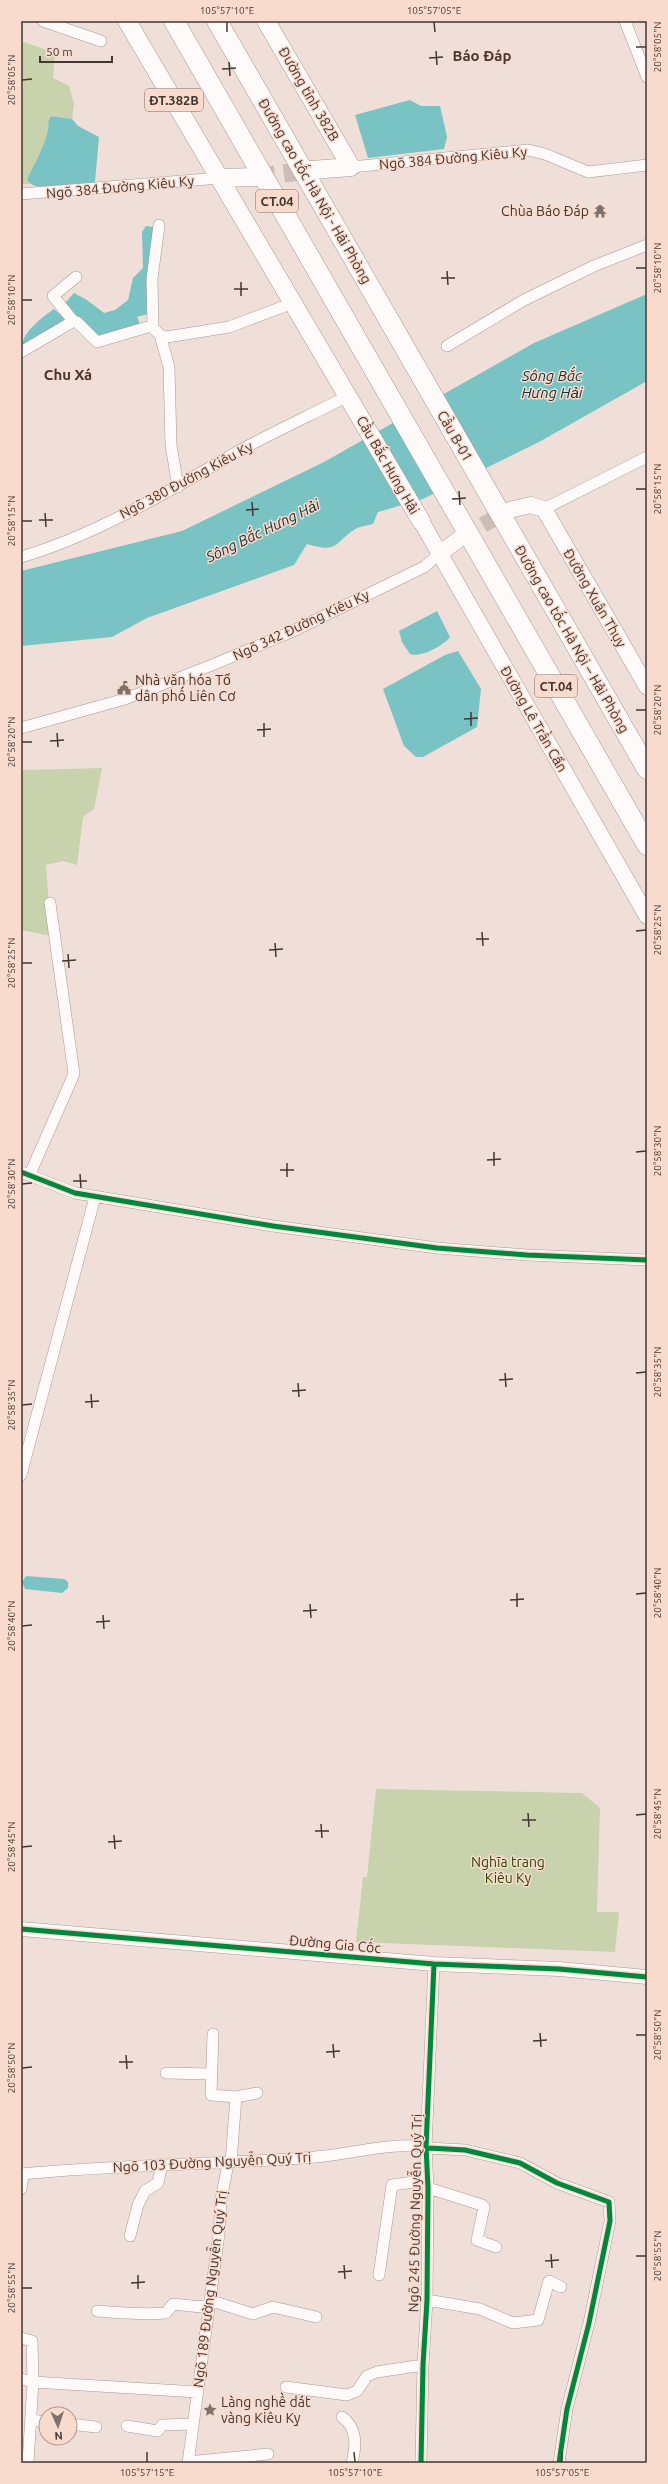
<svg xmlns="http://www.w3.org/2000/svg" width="668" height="2484" font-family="Ubuntu,sans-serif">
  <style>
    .green { fill: #c8d3ad }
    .water { fill: #79c3c5 }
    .pier { fill: #efdfd8 }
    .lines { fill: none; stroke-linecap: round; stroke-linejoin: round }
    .secondary-tunnel { stroke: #cdbdb7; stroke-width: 16; stroke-dasharray: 16 8; stroke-linecap: butt }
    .primary-tunnel { stroke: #cdbdb7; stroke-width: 18; stroke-dasharray: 18 9; stroke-linecap: butt }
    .minor-casing { stroke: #a69a94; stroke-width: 12 }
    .tertiary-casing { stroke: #a69a94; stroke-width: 15 }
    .secondary-casing { stroke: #a69a94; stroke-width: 17 }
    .primary-casing { stroke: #a69a94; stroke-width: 19 }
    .motorway-casing { stroke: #a69a94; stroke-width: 21 }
    .minor { stroke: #fdfaf9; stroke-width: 11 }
    .tertiary { stroke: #fdfaf9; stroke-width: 14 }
    .secondary { stroke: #fdfaf9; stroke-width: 16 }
    .primary { stroke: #fdfaf9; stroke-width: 18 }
    .motorway { stroke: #fdfaf9; stroke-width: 20 }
    .cycleway-casing { stroke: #f9dbce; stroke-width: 8 }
    .cycleway { stroke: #00873e; stroke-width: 5 }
    .ticks { fill: none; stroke: #433732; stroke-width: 1.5 }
    .labels { text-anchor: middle; stroke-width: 3; stroke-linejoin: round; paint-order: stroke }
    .shield { fill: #f9dbce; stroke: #7a6861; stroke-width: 1 }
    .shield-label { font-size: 13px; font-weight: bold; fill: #433732 }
    .street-label { font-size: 14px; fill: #433732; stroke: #f9dbce }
    .poi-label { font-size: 14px; fill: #433732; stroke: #f9dbce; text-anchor: start }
    .park-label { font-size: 14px; fill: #2b4604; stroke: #f9dbce }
    .neighbourhood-label { font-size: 15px; font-weight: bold; fill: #433732; stroke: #f9dbce }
    .water-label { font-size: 15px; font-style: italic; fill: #183233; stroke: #f9dbce }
    .neatline { fill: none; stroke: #433732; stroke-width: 1.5 }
    .ticks-label { font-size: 10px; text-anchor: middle; fill: #433732 }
  </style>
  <rect width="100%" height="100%" fill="#efdfd8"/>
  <path class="green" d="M21 41 55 53 53 78 69 86 74 104 72 119 51 116 47 137 27 180 30 184H21Z
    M102 768 94 809 83 817 77 865 63 861 46 865 51 936 21 930V770Z
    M376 1789 582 1793 600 1808 597 1912H619L615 1952 356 1942 363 1877H367Z"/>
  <path class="water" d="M410 100 421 106H440L447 137 444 149 368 158 355 115Z
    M51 116 72 119 78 126 99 137 95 182 93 185C77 186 36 194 27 180 32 168 52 133 48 122Z
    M146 226 154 227 147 297 148 314 137 317 140 324 98 340 65 303 74 293 87 300 104 313 115 310 128 300 133 278 143 268 142 232Z
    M647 294V381L539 442 423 499 378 512 373 524C368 525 362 526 357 528 333 542 341 554 307 544L294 565 147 618 112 637 21 646V571L182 531 324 462 534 343Z
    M54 309 68 322 22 346C23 331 43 317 54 309Z
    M437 611 450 637C443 646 421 658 410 654L402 642 399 631Z
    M458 651 481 689 477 727 423 757H416L404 746 383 689 445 655Z
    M26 1576 64 1579 68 1582V1588L62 1593 25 1589 22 1582Z"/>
  <path class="pier" d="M434 398 477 474 444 491 401 416Z"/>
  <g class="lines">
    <path class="secondary-tunnel" d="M462 537 509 510"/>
    <path class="primary-tunnel" d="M257 177 311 170"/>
    <g class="minor-casing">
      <path id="minor" d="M43 21 101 41
        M625 21 647 77
        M351 167 528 150 545 154 588 172 647 165
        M21 194 220 178
        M74 322 53 296 76 277
        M153 327 152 279 159 225
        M160 335 169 367 171 445 178 487
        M447 346 524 300 594 266 647 245
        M21 352 72 322H77L97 342 151 326 160 335 167 337 229 327 293 303
        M544 509 647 457
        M21 557C94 536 171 490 237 452 273 432 311 415 348 396
        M21 728 125 699 212 665 291 632 424 567 439 554
        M21 1172 75 1193 273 1226 437 1248 527 1255 647 1260
        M30 1174 74 1074 50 903
        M21 1475 95 1197
        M213 2034 211 2095 236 2097 231 2162
        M166 2073 212 2074
        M236 2097 257 2093
        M428 2148 465 2150 520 2163 557 2183 609 2202 610 2221 589 2323 567 2409 559 2463
        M21 2174C119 2164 217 2165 315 2157 353 2154 388 2142 426 2147
        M428 2188 482 2205 484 2207 477 2240 496 2247
        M21 2189 23 2174
        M130 2236 138 2205 145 2191 158 2183 162 2164
        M379 2275 392 2185 428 2180
        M427 2300 480 2309 513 2323 538 2320 549 2281 561 2287
        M97 2311C120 2313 143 2315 166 2313L173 2304 201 2307 215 2302 253 2314 273 2307 316 2317
        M21 2338 32 2341 33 2382 28 2463
        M21 2379 33 2382 197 2392
        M286 2387 347 2395 357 2391 367 2376 377 2372 423 2365
        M342 2417C358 2428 356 2447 352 2463
        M31 2420 46 2422
        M70 2424 96 2427
        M127 2426 158 2431 162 2425 193 2424
        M188 2462 268 2454
        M188 2463 219 2234 221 2199 228 2164
        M421 2463 423 2365 427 2300 428 2188 426 2147 434 1964"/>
    </g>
    <g class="tertiary-casing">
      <path id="tertiary" d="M21 1929 434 1964 559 1969 647 1977"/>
    </g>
    <g class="secondary-casing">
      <path id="secondary" d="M509 510 531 505 544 509 647 687
        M421 521 647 916
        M439 554 462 537"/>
    </g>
    <g class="primary-casing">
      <path id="primary" d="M127 21 421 521
        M266 21 351 167 311 170
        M220 178 257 177"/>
    </g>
    <g class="motorway-casing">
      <path id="motorway" d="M174 21 647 845
        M217 21 647 769"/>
    </g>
    <use href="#minor" class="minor"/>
    <use href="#tertiary" class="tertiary"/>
    <use href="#secondary" class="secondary"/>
    <use href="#primary" class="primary"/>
    <use href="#motorway" class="motorway"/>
    <g class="cycleway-casing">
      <path id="cycleway" d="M21 1172 75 1193 273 1226 437 1248 527 1255 647 1260
        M21 1929 434 1964 559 1969 647 1977
        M428 2148 465 2150 520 2163 557 2183 609 2202 610 2221 589 2323 567 2409 559 2463
        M421 2463 423 2365 427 2300 428 2188 426 2147 434 1964"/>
    </g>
    <use href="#cycleway" class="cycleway"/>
  </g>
  <path class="ticks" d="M227 22V32M434 22 435 32M636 47H646M436 51 437 65M429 58 443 57M229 62 230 76M222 69 236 68M22 80 32 79M636 268H646M447 271 448 285M441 278H455M241 282V296M234 289H248M22 300H32M636 489H646M459 491 460 505M452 499 466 498M252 502 253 516M246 510 259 509M45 513 46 527M39 520H53M22 521H32M636 710H646M471 712V726M464 719 478 718M264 723V737M257 730 271 729M57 733 58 747M50 741 64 740M22 742H32M636 931 646 930M482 932 483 946M476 939H489M275 943 276 957M269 950 283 949M68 954 69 968M62 961 76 960M22 963H32M494 1152V1166M636 1152 646 1151M487 1160 501 1159M287 1163V1177M280 1170H294M80 1174 81 1188M73 1181H87M22 1184 32 1183M505 1373 506 1387M636 1373 646 1372M499 1380 513 1379M298 1383 299 1397M292 1391 306 1390M91 1394 92 1408M85 1402 99 1401M22 1405 32 1404M517 1593V1607M636 1594 646 1593M510 1600 524 1599M310 1604 311 1618M303 1611 317 1610M103 1615 104 1629M96 1622 110 1621M22 1626 32 1625M528 1813 529 1827M636 1815 646 1814M522 1820H536M321 1824 322 1838M315 1831H329M114 1835 115 1849M108 1842 122 1841M22 1847 32 1846M540 2033 541 2047M636 2035H646M533 2041 547 2040M333 2044 334 2058M326 2052 340 2051M126 2055 127 2069M119 2062H133M22 2068 32 2067M551 2254 552 2268M636 2256H646M545 2261 559 2260M344 2265 345 2279M338 2272 352 2271M138 2275V2289M131 2283 145 2282M22 2288H32M147 2452V2462M354 2452 355 2462M562 2452V2462"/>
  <defs>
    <g id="temple-bare" transform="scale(1.08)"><path d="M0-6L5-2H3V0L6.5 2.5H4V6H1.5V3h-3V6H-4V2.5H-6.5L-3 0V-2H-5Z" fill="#7f726c" stroke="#f9dbce" stroke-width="2.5" paint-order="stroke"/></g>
    <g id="civic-bare" transform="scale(1.08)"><path d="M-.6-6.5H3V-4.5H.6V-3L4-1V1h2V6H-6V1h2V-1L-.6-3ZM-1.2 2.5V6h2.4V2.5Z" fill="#7f726c" stroke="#f9dbce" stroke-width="2.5" paint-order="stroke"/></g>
    <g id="sight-bare" transform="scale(1.08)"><path d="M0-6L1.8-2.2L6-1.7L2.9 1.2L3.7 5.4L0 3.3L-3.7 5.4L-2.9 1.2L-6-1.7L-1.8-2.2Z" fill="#7f726c" stroke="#f9dbce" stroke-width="2.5" paint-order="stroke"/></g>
  </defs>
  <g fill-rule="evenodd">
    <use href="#temple-bare" x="600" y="211"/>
    <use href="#civic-bare" x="124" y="688"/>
    <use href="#sight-bare" x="210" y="2410"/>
  </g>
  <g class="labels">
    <g class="shield">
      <rect x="145" y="89" width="58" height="22" rx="3"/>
      <rect x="256" y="190" width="42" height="22" rx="3"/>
      <rect x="535" y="675" width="42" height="22" rx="3"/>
    </g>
    <g class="shield-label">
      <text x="174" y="105">ĐT.382B</text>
      <text x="277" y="206">CT.04</text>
      <text x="556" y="691">CT.04</text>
    </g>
    <g class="street-label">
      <text transform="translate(309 94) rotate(60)" y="5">Đường tỉnh 382B</text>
      <text transform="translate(453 158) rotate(-5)" y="5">Ngõ 384 Đường Kiêu Kỵ</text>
      <text transform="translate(120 187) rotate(-5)" y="5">Ngõ 384 Đường Kiêu Kỵ</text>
      <text transform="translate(315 191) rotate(60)" y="5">Đường cao tốc Hà Nội - Hải Phòng</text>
      <text transform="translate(455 436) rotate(60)" y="5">Cầu B-01</text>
      <text transform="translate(388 465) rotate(60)" y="5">Cầu Bắc Hưng Hải</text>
      <text transform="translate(186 480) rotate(-28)" y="5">Ngõ 380 Đường Kiêu Kỵ</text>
      <text transform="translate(595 598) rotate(60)" y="5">Đường Xuân Thụy</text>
      <text transform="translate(301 625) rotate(-25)" y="5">Ngõ 342 Đường Kiêu Kỵ</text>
      <text transform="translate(572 639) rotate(60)" y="5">Đường cao tốc Hà Nội – Hải Phòng</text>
      <text transform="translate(534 719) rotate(60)" y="5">Đường Lê Trần Cẩn</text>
      <text transform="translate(335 1944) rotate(5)" y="5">Đường Gia Cốc</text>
      <text transform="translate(212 2162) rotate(-3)" y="5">Ngõ 103 Đường Nguyễn Quý Trị</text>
      <text transform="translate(415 2213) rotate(-89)" y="5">Ngõ 245 Đường Nguyễn Quý Trị</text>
      <text transform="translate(210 2289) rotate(-83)" y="5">Ngõ 189 Đường Nguyễn Quý Trị</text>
    </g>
    <g class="poi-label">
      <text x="589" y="216" text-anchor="end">Chùa Báo Đáp</text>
      <text x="135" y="685">Nhà văn hóa Tổ<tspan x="135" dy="16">dân phố Liên Cơ</tspan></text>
      <text x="221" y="2407">Làng nghề dát<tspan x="221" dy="16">vàng Kiêu Kỵ</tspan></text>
    </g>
    <g class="park-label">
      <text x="508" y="1867">Nghĩa trang<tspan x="508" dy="16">Kiêu Kỵ</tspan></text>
    </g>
    <g class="neighbourhood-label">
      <text x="482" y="61">Báo Đáp</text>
      <text x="68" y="380">Chu Xá</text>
    </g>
    <g class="water-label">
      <text x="552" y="381">Sông Bắc<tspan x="552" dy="17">Hưng Hải</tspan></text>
      <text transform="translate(263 531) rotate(-26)" y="5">Sông Bắc Hưng Hải</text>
    </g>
  </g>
  <rect width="668" height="2484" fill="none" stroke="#f9dbce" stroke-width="44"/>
  <g transform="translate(58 2426) rotate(177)"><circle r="19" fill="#f9dbce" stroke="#b09990"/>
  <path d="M0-3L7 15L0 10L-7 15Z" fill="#7f726c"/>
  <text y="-6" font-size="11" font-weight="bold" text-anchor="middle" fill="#433732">N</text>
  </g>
  <path d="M40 56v6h72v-6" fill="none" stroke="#433732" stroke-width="2"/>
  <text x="46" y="56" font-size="12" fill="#433732" stroke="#f9dbce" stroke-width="3" paint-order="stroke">50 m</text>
  <rect x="22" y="22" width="624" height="2440" class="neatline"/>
  <g class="ticks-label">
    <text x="227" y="14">105°57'10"E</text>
    <text x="434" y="14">105°57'05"E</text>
    <text transform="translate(657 47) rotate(-90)" y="4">20°58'05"N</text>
    <text transform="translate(11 80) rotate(-90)" y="4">20°58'05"N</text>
    <text transform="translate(657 268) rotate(-90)" y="4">20°58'10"N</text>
    <text transform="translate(11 300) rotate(-90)" y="4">20°58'10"N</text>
    <text transform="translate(657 489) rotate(-90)" y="4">20°58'15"N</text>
    <text transform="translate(11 521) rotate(-90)" y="4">20°58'15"N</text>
    <text transform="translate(657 710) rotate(-90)" y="4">20°58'20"N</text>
    <text transform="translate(11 742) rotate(-90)" y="4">20°58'20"N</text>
    <text transform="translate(657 930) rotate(-90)" y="4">20°58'25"N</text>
    <text transform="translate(11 963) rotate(-90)" y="4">20°58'25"N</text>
    <text transform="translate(657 1151) rotate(-90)" y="4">20°58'30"N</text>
    <text transform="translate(11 1184) rotate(-90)" y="4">20°58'30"N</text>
    <text transform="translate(657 1372) rotate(-90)" y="4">20°58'35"N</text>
    <text transform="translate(11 1405) rotate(-90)" y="4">20°58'35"N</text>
    <text transform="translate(657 1593) rotate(-90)" y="4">20°58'40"N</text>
    <text transform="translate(11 1626) rotate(-90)" y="4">20°58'40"N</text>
    <text transform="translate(657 1814) rotate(-90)" y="4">20°58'45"N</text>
    <text transform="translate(11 1847) rotate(-90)" y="4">20°58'45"N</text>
    <text transform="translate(657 2035) rotate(-90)" y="4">20°58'50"N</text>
    <text transform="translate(11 2068) rotate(-90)" y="4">20°58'50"N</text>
    <text transform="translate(657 2256) rotate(-90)" y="4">20°58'55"N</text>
    <text transform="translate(11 2288) rotate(-90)" y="4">20°58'55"N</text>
    <text x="147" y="2476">105°57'15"E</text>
    <text x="355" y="2476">105°57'10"E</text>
    <text x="562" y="2476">105°57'05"E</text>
  </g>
</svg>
